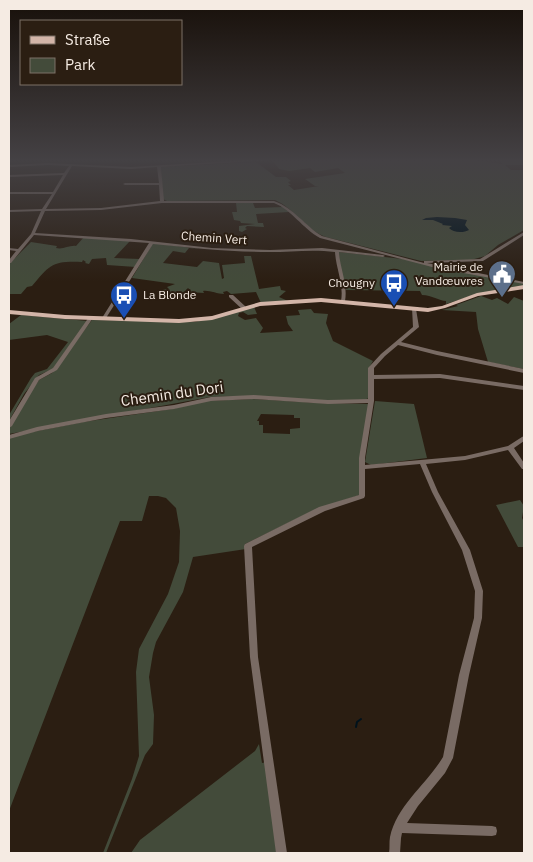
<svg xmlns="http://www.w3.org/2000/svg" width="533" height="862" font-family="'IBM Plex Sans',sans-serif">
  <style>
    .green { fill: #434b3a; fill-rule: evenodd }
    .water { fill: #00121c }
    .lines { fill: none; stroke-linecap: round; stroke-linejoin: round }
    .stream { stroke: #00121c; stroke-width: 2 }
    .minor { fill: #796b64; fill-rule: evenodd }
    .major { fill: #d3b5a8; fill-rule: evenodd }
    .labels { text-anchor: middle; stroke-width: 4; stroke-linejoin: round; paint-order: stroke }
    .far-street-label { font-size: 12px; fill: #f5ebe3; stroke: #2b1e12 }
    .far-poi-label { font-size: 12px; fill: #f5ebe3; stroke: #2b1e12; text-anchor: end }
    .street-label { font-size: 15px; fill: #f5ebe3; stroke: #2b1e12 }
  </style>
  <rect width="100%" height="100%" fill="#2b1e12"/>
  <path class="green" d="M476 160 502 164 499 160H524L523 165H505L511 170H524V230L498 245 485 256 471 260 421 261 326 237C306 230 294 208 275 200L167 201 163 199 161 167 256 162 276 177H286L291 181 288 182 291 185H288L294 190 319 186H315L305 179 345 173 338 168 315 172 310 168 289 171 279 169 273 161Z
    M236 203H253L255 208 283 207 289 212 256 214 258 223H265H263L264 227 247 226 245 228 247 229 242 232 239 231V226L255 224 241 223 240 221 234 220 232 212H237Z
    M84 237 130 241 114 258 140 259 136 267 107 265 106 258 92 259 89 264 85 263 86 262 83 260 82 262C52 261 51 264 32 286L27 287 21 294H9V264L31 242 57 246 56 248C63 250 69 245 76 246Z
    M153 243 200 249 189 248 185 253 173 251 163 263 197 267 203 261 219 263 222 279 224 278 222 265 245 263 244 256H251L259 289 280 286 281 290 286 291 279 297 288 301 261 303 256 292 231 294 227 291 223 292 224 294C217 294 209 290 203 291L204 293 188 292 190 290 188 288 182 294 157 292 160 289H169L167 287 175 284 132 278Z
    M339 252 403 259 523 283 524 286 477 294 446 304V301C439 301 432 295 422 295L420 291 346 290 340 273Z
    M481 296 492 300 497 298 508 304 514 297 524 301V369L488 362 478 329 476 312 442 310 458 306 456 305Z
    M254 307 257 314 248 315 243 312 239 313 238 316 245 320 256 318 263 328 260 333 293 331 288 324 286 316 300 315 298 310 311 309 314 313 328 314 326 323 333 341 373 361 369 368V398L364 400 329 401 255 396 210 397 9 434V428L25 400 39 380 52 373 92 320 195 322Z
    M21 315 88 321 53 369 39 375 24 394 9 421V415L31 378 35 373 47 369 68 342 47 335 9 340V324Z
    M252 399 319 403 369 404 360 495 319 508 245 544 246 549 193 557 183 592 156 642 153 653 149 677 154 715 153 744 145 755 106 853H103L132 779 139 756 136 672 139 649 168 594 179 562 180 531 176 508 166 498 158 496H149L142 521H120L9 811V438L22 434 83 422 172 409 206 401ZM261 414 294 415V418H300V428L290 429V434L263 433V425H259V421H257Z
    M375 401 414 404 427 458 371 465 365 462Z
    M520 500 524 506 522 518 524 522V547H518L496 505Z
    M259 744 262 763 266 762 277 853H131L140 840 255 751Z"/>
  <path class="water" d="M437 217 455 218 467 220 465 225 469 230C464 233 453 233 449 228L452 226 442 225 443 224 433 220H422L426 218Z"/>
  <g class="lines">
    <path class="stream" d="M356 727 357 722 361 719"/>
    <path class="minor" d="M248 160H272L161 167 164 201H274C294 208 305 226 322 236L424 263V261H426L480 259 524 232V235L483 261 427 263 524 282V284L436 268 320 238C302 228 292 210 274 203H162L101 210 45 211 35 233 131 239 212 248 270 250 322 248 383 255 385 256 383 257 339 252C340 269 348 284 345 301L343 302 341 301C344 284 336 269 335 252 313 249 291 252 269 252 230 252 192 248 153 244L106 318 104 319 102 318 149 243 34 235 11 263H9V260L16 251 9 250V248L18 249 31 234 41 211 9 212V210L42 209 52 194H9V192H53L63 175 9 177V175L64 173 69 166 48 165 9 167V165L48 163 131 167ZM72 166 131 169 157 167 159 183H125L123 184 125 185H159L160 201 101 208 46 209Z
      M229 295H233L246 307V309H242L229 297Z
      M412 308H416V309L419 327 401 342 437 351 524 369V373L437 355 398 345 385 356 374 368V375L440 374 524 386V390L440 378 374 379V401L365 458V465L465 456 508 446 522 437 524 436V441L514 448 524 463V469H522L508 450 465 460 426 464 438 492 470 550 483 591 482 618 469 675 453 758 445 773 418 806 407 823 492 826 496 827 497 831 496 835 492 836 402 833 401 838 400 853H389C390 848 389 842 390 837 397 805 427 784 443 757L459 675 474 618 475 591 462 550 432 492 420 464 365 469V496L364 498 325 511 252 547 258 657 287 853H276L250 657 244 546 245 544 319 507 359 495V458L368 403 328 404 254 399 211 401 174 409 106 418 38 431 9 439V435L37 427 106 414 174 405 211 397 254 395 328 400 368 399V368L381 354 413 327Z
      M89 317H93V318L57 370 39 380 12 426 9 428V421L35 378 53 368Z"/>
    <path class="major" d="M524 285V289L478 296 445 308 428 312 321 302 260 306 212 320 179 323 65 319 9 314V310L65 315 179 319 212 316 260 302 321 298 428 308 442 306 477 293Z"/>
  </g>
  <linearGradient id="sky" x2="0" y2="1"><stop stop-color="#18100a"/><stop offset="0.57" stop-color="#444144"/><stop offset="1" stop-color="#444144" stop-opacity="0"/></linearGradient>
  <rect width="533" height="281" fill="url(#sky)"/>
  <defs>
    <g id="civic-pin" transform="scale(1.4375)"><path d="M0 17L-7.5 6A9.5 9.5 0 1 1 7.5 6Z" fill="#5c6f8a" stroke="#2b1e12"/><path d="M-.6-6.5H3V-4.5H.6V-3L4-1V1h2V6H-6V1h2V-1L-.6-3ZM-1.2 2.5V6h2.4V2.5Z" fill="#fff"/></g>
    <g id="bus-pin" transform="scale(1.4375)"><path d="M0 17L-7.5 6A9.5 9.5 0 1 1 7.5 6Z" fill="#1a4fb4" stroke="#2b1e12"/><path d="M-5-6H5V4H4V6H2V4H-2V6H-4V4H-5ZM-3.5-4V0h7V-4ZM-3.5 1.2v1.5H-2V1.2ZM2 1.2v1.5H3.5V1.2Z" fill="#fff"/></g>
  </defs>
  <g fill-rule="evenodd">
    <use href="#civic-pin" x="502" y="274"/>
    <use href="#bus-pin" x="394" y="283"/>
    <use href="#bus-pin" x="124" y="295"/>
  </g>
  <g class="labels">
    <g class="far-street-label">
      <text transform="translate(214 238) rotate(4)" y="4">Chemin Vert</text>
    </g>
    <g class="far-poi-label">
      <text x="483" y="271">Mairie de<tspan x="483" dy="14">Vandœuvres</tspan></text>
      <text x="375" y="287">Chougny</text>
      <text x="143" y="299" text-anchor="start">La Blonde</text>
    </g>
    <g class="street-label">
      <text transform="translate(172 394) rotate(-8)" y="5">Chemin du Dori</text>
    </g>
  </g>
  <rect width="533" height="862" fill="none" stroke="#f5ebe3" stroke-width="20"/>
  <rect x="20" y="20" width="162" height="65" fill="#2b1e12" stroke="#7c7066"/>
  <rect x="30" y="36" width="25" height="8" fill="#d3b5a8" stroke="#7c7066"/>
  <text x="65" y="45" font-size="15" fill="#f5ebe3">Straße</text>
  <rect x="30" y="58" width="25" height="15" fill="#434b3a" stroke="#7c7066"/>
  <text x="65" y="70" font-size="15" fill="#f5ebe3">Park</text>
</svg>
